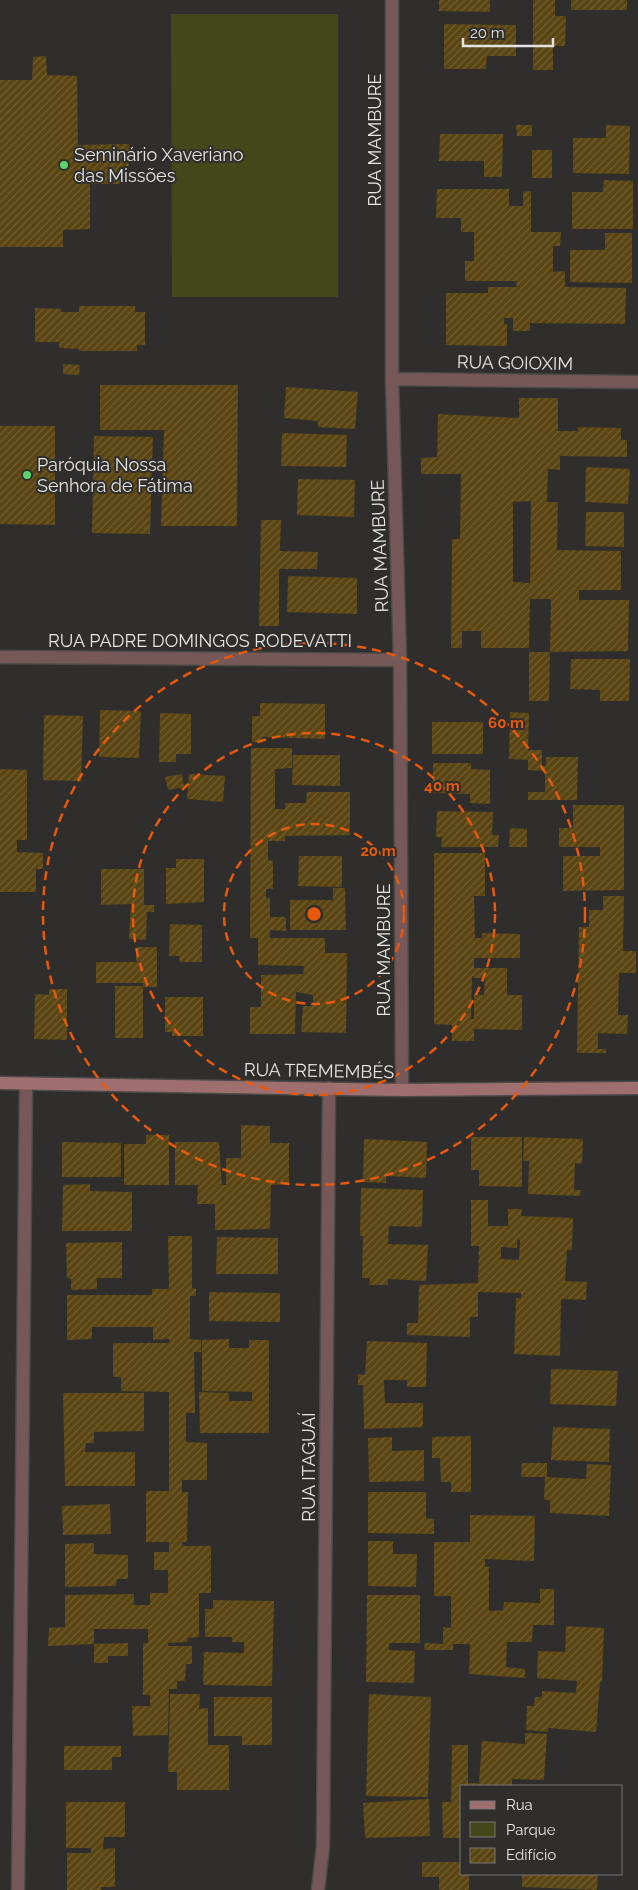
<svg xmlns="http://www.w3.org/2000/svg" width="638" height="1890" font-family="Raleway,sans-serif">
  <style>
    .green { fill: #43481b }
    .building { fill: url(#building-hatch); fill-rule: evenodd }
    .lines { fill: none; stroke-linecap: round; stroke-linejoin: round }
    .street-casing { stroke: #4c4b49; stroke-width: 15 }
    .secondary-casing { stroke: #4c4b49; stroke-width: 15 }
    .street { stroke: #775858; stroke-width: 12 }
    .secondary { stroke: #9f6f70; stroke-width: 12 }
    .ring { fill: none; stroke: #e8590c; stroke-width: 2.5; stroke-dasharray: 9 6 }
    .poi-dot { fill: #5ad56e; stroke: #2f2e2c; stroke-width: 2 }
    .labels { text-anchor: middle; stroke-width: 4; stroke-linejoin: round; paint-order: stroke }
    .street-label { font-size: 18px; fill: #e5e4e2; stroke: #2f2e2c }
    .poi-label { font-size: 18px; fill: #e5e4e2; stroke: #2f2e2c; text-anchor: start }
    .centre { fill: #e8590c; stroke: #2f2e2c; stroke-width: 2.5 }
    .ring-label { font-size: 15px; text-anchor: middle; font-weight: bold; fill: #e8590c; stroke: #2f2e2c; stroke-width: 4; stroke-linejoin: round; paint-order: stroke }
  </style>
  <defs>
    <pattern id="building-hatch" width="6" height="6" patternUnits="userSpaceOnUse" patternTransform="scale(1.25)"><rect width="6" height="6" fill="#594412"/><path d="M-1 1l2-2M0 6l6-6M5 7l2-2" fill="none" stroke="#715f34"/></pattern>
  </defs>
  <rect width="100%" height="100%" fill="#2f2e2c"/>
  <path class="green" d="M171 14H338V297H172Z"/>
  <path class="building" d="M439 0H490V12L439 11Z
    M533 0H555V16H566L565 46H553V70H533Z
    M571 0H627V10H571Z
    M444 24 516 25V56H487L486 69H444Z
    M46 56 47 75 77 76 78 145 129 144 128 184H90V229L63 230V247H0V80H32L33 57Z
    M516 125H532V136H517Z
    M606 125 630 126 629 174 573 173V138H606Z
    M440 134H503L502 177H484V161H439Z
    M532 150H552V178H532Z
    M604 180 633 181V229H572V192H603Z
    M437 189H509V206H523V192L531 191V232H561L560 246H553V272L565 271V287L626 288 625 324 530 323V331H513V318H504V324H507V346L446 345V293H488V287H517L516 281H465V261H474V232H461V218H436Z
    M605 233H632V283L570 282V250H605Z
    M79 306H135V312H145V345H137V351H79V349L59 348V342H35V308L61 309V312H79Z
    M63 364 80 365 79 375 63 374Z
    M100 385H238L237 526H161L164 430H100Z
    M286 387 358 392 355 429 318 427V421L284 418Z
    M519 398H558V431H578V427L621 428V440H627V457L560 456V470L548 469 547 502H558L557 550 621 551V590H579V600H629L628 651 550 652 551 599H530L529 648H481V631H462V648H451L452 539H460L461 474H421V458L437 457 438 414 519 418ZM531 501 530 583 513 582V502Z
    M0 426H55V525L0 524Z
    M282 433 347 435 346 467 281 466Z
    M94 436 153 437 150 534 92 533Z
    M586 467 630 469 628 504 585 502Z
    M298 479 355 480 354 517 297 515Z
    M586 512H624V547L585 546Z
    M261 520H281L280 551 318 552 317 569H279V626H259Z
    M288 576 357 578V614L287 612Z
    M529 652H550L549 701H529Z
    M571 659H630L629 701H600V690L570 689Z
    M260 703 325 704V739L262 737V742H252V716H260Z
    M100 710 141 711 139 758 99 757Z
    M510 712 529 713 528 750H542V766H546V757H578L577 800H528V792H545V771L528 770V760L509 759Z
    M160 713 191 714V754H176V762H159Z
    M44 715 83 716 81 781 43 780Z
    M432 722H483V754H432Z
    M251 748H292V768L275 769V809H285V803H306L307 792H350V835L285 836V841H268V860L273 861V889H266V898H270V917H286V931L270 930V938H325V953H347L346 1033 301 1032 303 1006H313V995L296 992 295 1034H250V1007H261V975L303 974 304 966 258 965V938H250Z
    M293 755H340V786L292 785Z
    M433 763H471V769L490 770V804L470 803V794L432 793Z
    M0 769 27 770V840H17V852L43 853V869H36V892H0Z
    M182 774 184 787 168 790 165 777Z
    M189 774 225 776 223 802 187 799Z
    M573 805H624V890L563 891V856H600V847H559V828H573Z
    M437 811 493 812 492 835H499L498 847H441L442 837H436Z
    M510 828 527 829V847H509Z
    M434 853H485V896H474L475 938H482V933L520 934V958H474V968H507V995H522V1030L474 1029V1041H452V1025L434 1024ZM474 976V978H485L484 995 474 994V1019H471L472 977Z
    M299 856H342V887L298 886Z
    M176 859H204V902L166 904V868H176Z
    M101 869H144V905H154V912H147L146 940 129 939 131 904 101 905Z
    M333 888H345L346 930H290V900H333Z
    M603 896H624L623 951H636V973H619L618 1015H628L627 1034 598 1033V1049H606V1053H577L579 927H589V910H603Z
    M170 924 202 925V962H180L179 956H169Z
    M136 947H157V987H143V1038H115V986H143V983H96V962H143L136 961Z
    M49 989H67V1040L34 1039 35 994 49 995Z
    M165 997H203V1036H172V1032H165Z
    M241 1125 270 1126V1143H289V1184L271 1185 270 1229 215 1230V1204H197L198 1185H175V1142H219L222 1185H226V1158H241Z
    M146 1135H169V1185H124V1144H146Z
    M471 1137H522V1187L479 1186V1170H471Z
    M524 1137 583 1139 582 1164 575 1163 574 1190H581L580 1196 528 1194 529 1161H523Z
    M364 1139 427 1142 426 1178 386 1176V1183L363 1182Z
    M62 1142 121 1143V1177H62Z
    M90 1184V1191L132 1192V1231H62L63 1185Z
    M361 1188 423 1190 422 1227 389 1226 388 1244 428 1245 426 1281 388 1279V1285H369L370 1278H362L363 1236H360Z
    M471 1200H488V1226H508V1209H522L521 1216 573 1218 572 1250H567L565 1281 587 1282 586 1300 561 1299 560 1356 514 1354 516 1298H521V1293L478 1292V1317H470V1337L407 1335V1323H418L419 1285 478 1283 479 1246H471ZM517 1239 520 1240 519 1260 501 1259V1247L517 1248Z
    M168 1236H192V1288L196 1289V1296H190V1339L201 1340V1352H194L195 1413H186V1442L207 1443V1480H182V1492H188L187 1542H182V1546H211V1593H199V1637L187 1638V1642L168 1643V1646H192V1664H186L185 1681H177V1689H169L168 1735 133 1736 132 1706H150V1695H143V1643H148V1629H94V1644L128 1643V1656H108V1663H94V1644L48 1646 49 1628 65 1627V1595L134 1594V1605H150V1593H168V1570H154V1552H169V1542H146V1491H169V1392L121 1391V1377H113V1343H169V1339L153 1340V1327H92V1339L67 1340V1295H152V1289H169Z
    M217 1237 278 1238V1274H216Z
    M122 1242V1278H97V1289L71 1290V1279L67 1278 66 1243Z
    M209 1292 280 1293V1322L209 1321Z
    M229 1339V1348H249V1340H269V1433H200L199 1392 229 1393V1401H252V1392H257L202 1391V1340Z
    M367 1341 427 1343 426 1387H407V1380H384L385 1403H423V1427L364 1429 363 1385H358V1374L365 1375Z
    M551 1369 618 1371 616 1406 550 1404Z
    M63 1393H144V1431L94 1432V1443H86L85 1452H135V1486H65Z
    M553 1427 610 1429 609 1462 551 1460Z
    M471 1436V1492H451V1482H441L440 1458H432V1437Z
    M392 1437V1451L424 1450V1481L369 1482 368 1438Z
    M522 1463H547V1477L586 1479 587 1464 611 1465 609 1516 550 1513V1500H544L545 1477H521Z
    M368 1492H426V1518L434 1519V1534L368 1533Z
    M110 1504 111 1534 63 1535 62 1506Z
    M470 1515 535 1516 534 1561 485 1559V1567H489V1611L503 1610 504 1602 540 1603V1589H554V1625H533L532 1642H507L506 1667 525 1669V1678L469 1674 470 1644H453V1650H424L425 1643 443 1644V1627L451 1628V1596H434V1542H470Z
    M368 1541H393V1554H417L416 1587 368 1586Z
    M94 1543V1554L128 1555V1579H117L116 1586 65 1587V1544Z
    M367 1595H420V1643H389V1650L415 1651 414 1683 366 1682Z
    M213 1600 274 1601 272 1686 203 1685 204 1652 244 1653V1642H232V1637H205V1609H213Z
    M566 1626 604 1628 602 1682H600L596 1732 548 1728V1732L526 1730 527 1706H534L535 1697H542V1691L576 1693 577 1681 537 1678 538 1651 565 1652Z
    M170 1694H200L199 1709 208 1708V1745H229V1790H177V1772H168Z
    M369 1694 431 1697 428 1797 366 1796Z
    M214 1697H272V1745H242V1736H214Z
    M525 1733 547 1734 544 1780 512 1779V1785L462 1786V1838H443L442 1802H451L452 1745H468V1783H479L482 1741 525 1744Z
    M64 1746H121V1757H112V1770H64Z
    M429 1799 430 1836 365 1838 363 1803Z
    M66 1802H125V1837H104L103 1849 115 1848V1887H101V1890H67V1853H91V1848H66Z
    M422 1862H462V1874H469V1890H439V1877H422Z
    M522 1874H598L597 1890 522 1887Z"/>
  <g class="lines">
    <g class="street-casing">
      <path id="street" d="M392 0V379L400 660 402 1090
        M392 379 638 382
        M0 657 400 660
        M18 1890 26 1083
        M318 1890 323 1846 329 1088"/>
    </g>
    <g class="secondary-casing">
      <path id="secondary" d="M0 1083 402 1090 638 1088"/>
    </g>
    <use href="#street" class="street"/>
    <use href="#secondary" class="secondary"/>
  </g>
  <g class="ring">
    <circle cx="314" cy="914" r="90"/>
    <circle cx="314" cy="914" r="181"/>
    <circle cx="314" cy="914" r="271"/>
  </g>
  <g class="poi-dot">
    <circle cx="64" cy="165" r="5"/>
    <circle cx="27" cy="475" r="5"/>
  </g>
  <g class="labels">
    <g class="street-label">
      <text transform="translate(375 140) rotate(-90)" y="6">RUA MAMBURE</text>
      <text transform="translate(515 363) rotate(1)" y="6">RUA GOIOXIM</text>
      <text transform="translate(380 546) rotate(-92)" y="6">RUA MAMBURE</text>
      <text x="200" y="647">RUA PADRE DOMINGOS RODEVATTI</text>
      <text transform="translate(384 950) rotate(-90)" y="6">RUA MAMBURE</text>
      <text transform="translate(319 1071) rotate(1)" y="6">RUA TREMEMBÉS</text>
      <text transform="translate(309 1467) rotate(-90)" y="6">RUA ITAGUAÍ</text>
    </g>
    <g class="poi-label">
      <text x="74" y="161">Seminário Xaveriano<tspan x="74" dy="21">das Missões</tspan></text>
      <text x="37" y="471">Paróquia Nossa<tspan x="37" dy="21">Senhora de Fátima</tspan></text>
    </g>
  </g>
  <circle cx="314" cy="914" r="8" class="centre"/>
  <g class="ring-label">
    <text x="506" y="728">60 m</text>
    <text x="442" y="791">40 m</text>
    <text x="378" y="856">20 m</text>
  </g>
  <rect x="460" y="1785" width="162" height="90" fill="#2f2e2c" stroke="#787775"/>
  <rect x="470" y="1801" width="25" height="8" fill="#9f6f70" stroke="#787775"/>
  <text x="506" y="1810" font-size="15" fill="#e5e4e2">Rua</text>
  <rect x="470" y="1822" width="25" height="15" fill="#43481b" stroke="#787775"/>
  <text x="506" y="1835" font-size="15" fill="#e5e4e2">Parque</text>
  <rect x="470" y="1848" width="25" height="15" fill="url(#building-hatch)" stroke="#787775"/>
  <text x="506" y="1860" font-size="15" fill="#e5e4e2">Edifício</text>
  <path d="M463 38v8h90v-8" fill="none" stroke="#e5e4e2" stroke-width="2.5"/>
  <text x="470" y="38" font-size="15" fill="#e5e4e2" stroke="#2f2e2c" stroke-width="4" paint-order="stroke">20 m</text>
</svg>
